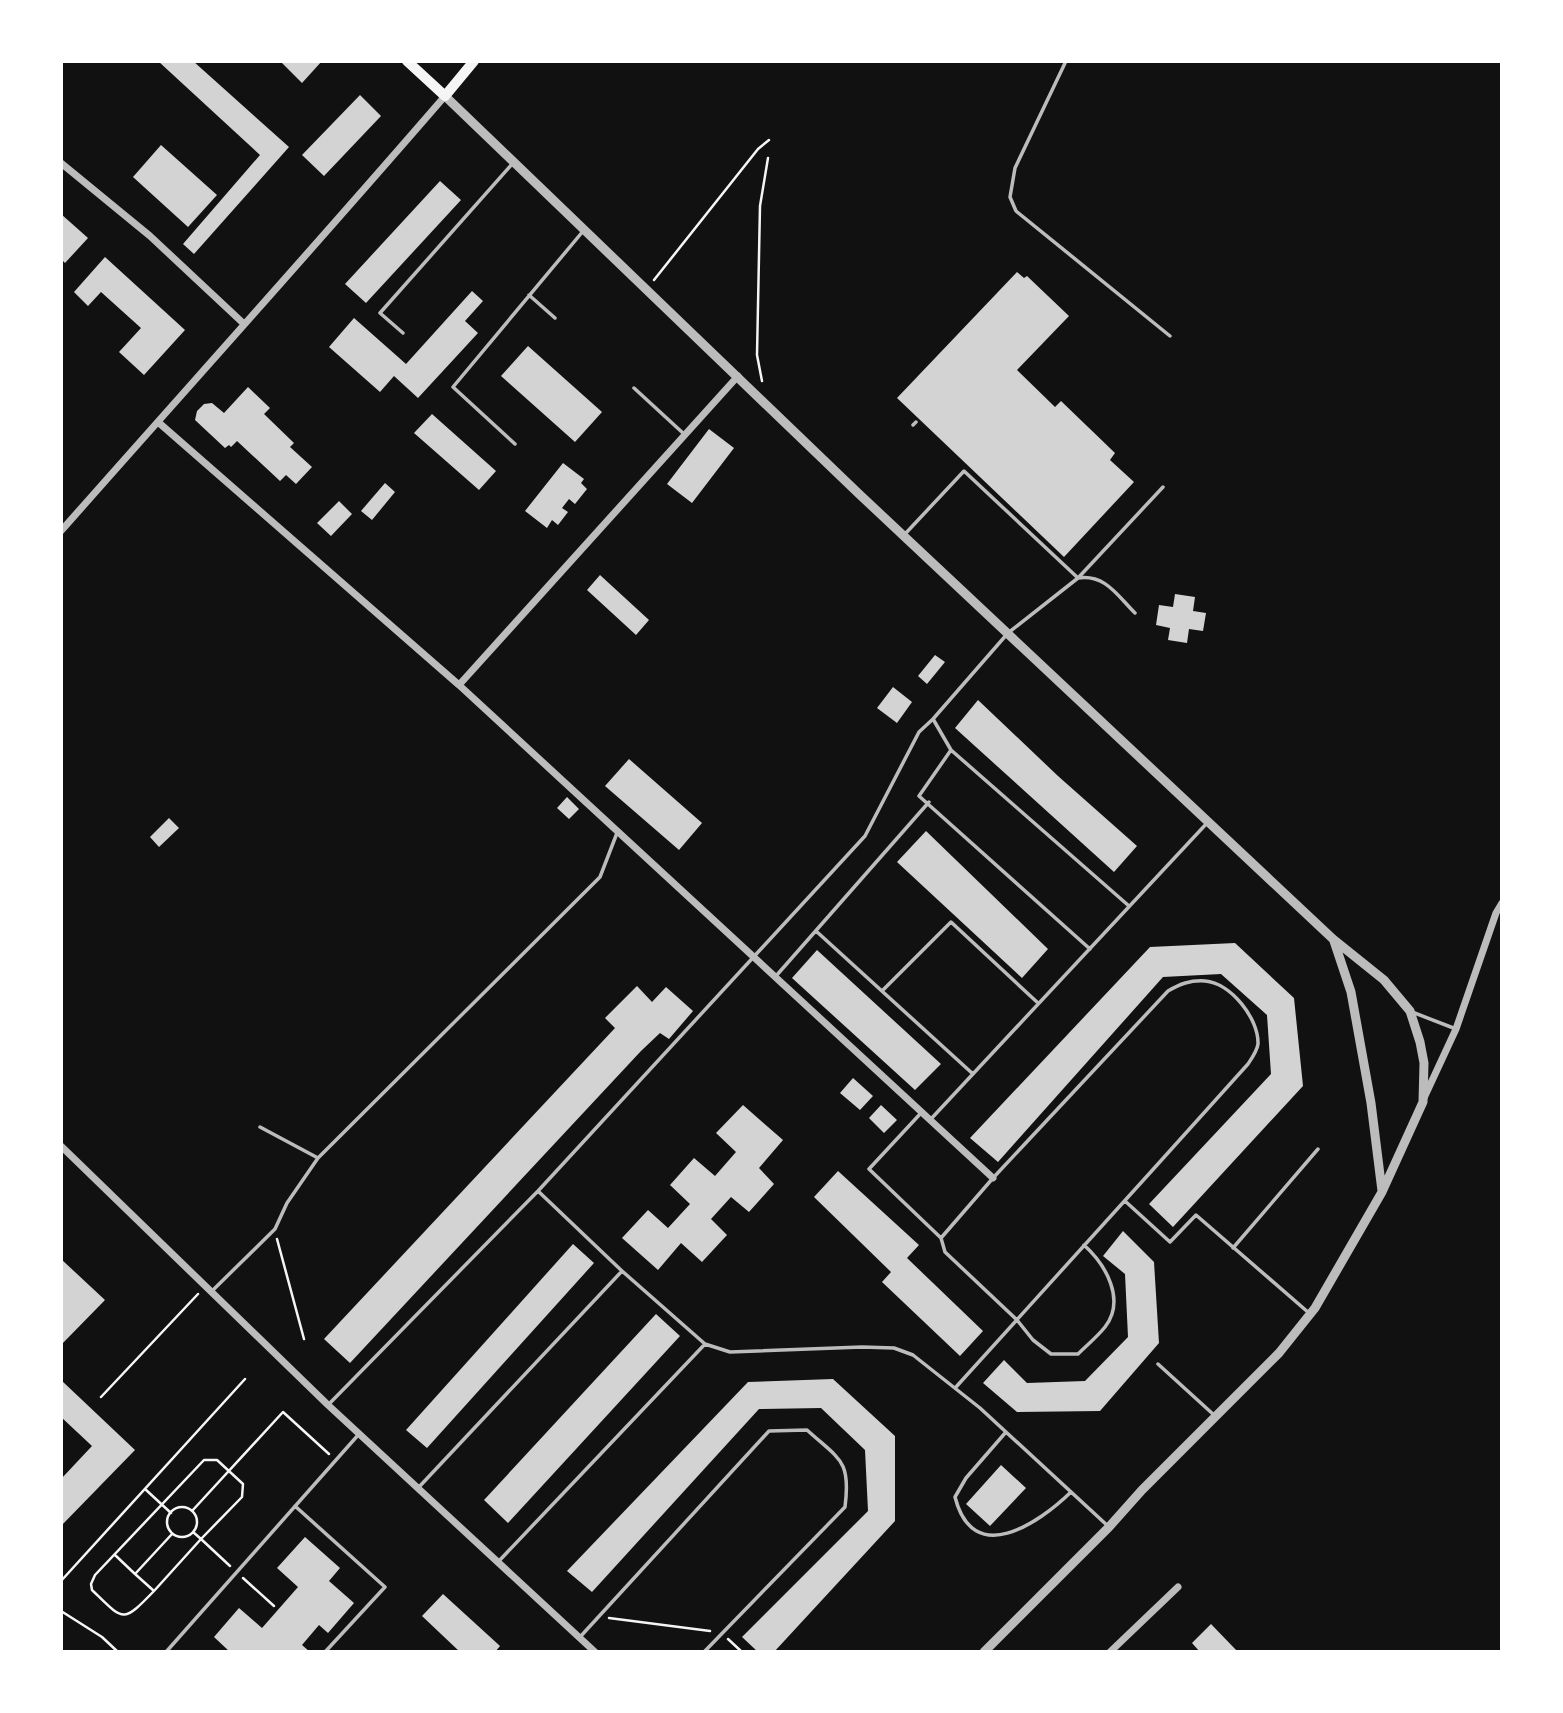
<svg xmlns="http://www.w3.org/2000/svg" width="1563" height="1713" font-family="'Open Sans',sans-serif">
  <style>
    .building { fill: #d3d3d3 }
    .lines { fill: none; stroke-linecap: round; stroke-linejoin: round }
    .path { stroke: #f5f5f5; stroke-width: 2.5 }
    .service { stroke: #bcbcbc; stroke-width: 3.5 }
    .minor { stroke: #bcbcbc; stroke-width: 7 }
    .tertiary { stroke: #bcbcbc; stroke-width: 9 }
    .secondary { stroke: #f5f5f5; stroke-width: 10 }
  </style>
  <rect width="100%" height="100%" fill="#111"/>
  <path class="building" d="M158 61H193L289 147 194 254 183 244 260 155Z
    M280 61H322L302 83Z
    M360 95 381 116 324 176 302 155Z
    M161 145 217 195 188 227 133 177Z
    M440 181 461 200 366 303 345 284Z
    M61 214 88 238 65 263 61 259Z
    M105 257 185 330 144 375 119 352 141 328 101 292 88 306 74 292Z
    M1017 272 1024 278 1027 276 1069 316 1017 370 1055 407 1061 401 1115 453 1110 460 1134 482 1064 557 897 398Z
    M472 291 483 301 465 321 478 333 418 398 394 376 380 392 329 347 354 318 406 364Z
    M528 346 602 412 575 442 501 376Z
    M248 387 270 408 264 414 294 443 290 447 312 467 296 484 286 475 280 481 237 441 231 447 229 445 225 448 195 420 197 411 204 404 212 403 224 413Z
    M432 414 496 471 479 490 414 433Z
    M709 429 734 448 692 503 667 484Z
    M563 463 584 479 581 483 587 489 575 504 569 499 562 508 568 512 558 525 552 520 547 528 525 511Z
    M385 483 395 492 372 520 361 511Z
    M339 501 352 514 331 536 317 523Z
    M600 575 649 620 636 635 587 590Z
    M1175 594 1195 597 1193 611 1206 613 1203 631 1189 629 1187 643 1168 640 1170 628 1156 625 1159 605 1173 607Z
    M935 655 945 662 927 684 918 676Z
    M893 687 912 702 897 723 877 708Z
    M978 700 1058 776 1137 846 1114 872 955 728Z
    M629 759 702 823 679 850 605 786Z
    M567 797 579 809 569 819 557 808Z
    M169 818 179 828 159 847 150 837Z
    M926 831 1048 949 1022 978 897 862Z
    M1235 943 1294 998 1303 1086 1173 1227 1149 1204 1271 1074 1267 1015 1221 974 1163 977 998 1162 970 1138 1150 947Z
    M817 950 941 1064 915 1090 792 978Z
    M637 986 652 1002 666 987 693 1011 669 1039 660 1033 641 1051 350 1363 324 1339 615 1028 605 1018Z
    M853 1078 873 1096 860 1110 840 1093Z
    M743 1105 783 1140 759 1168 774 1184 749 1212 731 1197 711 1219 727 1235 702 1262 681 1243 658 1270 622 1238 648 1210 668 1228 690 1204 670 1185 694 1158 715 1176 736 1152 716 1133Z
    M881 1105 897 1120 884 1133 869 1118Z
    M838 1171 919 1245 907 1258 983 1331 960 1356 882 1282 891 1272 814 1197Z
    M1123 1231 1154 1262 1159 1343 1100 1411 1017 1412 983 1383 1004 1360 1027 1383 1085 1381 1128 1337 1125 1274 1103 1256Z
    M573 1244 594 1263 427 1448 406 1430Z
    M61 1259 105 1300 61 1345Z
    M656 1314 680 1336 508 1523 484 1500Z
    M833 1379 895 1436V1521L774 1652H758L742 1637 868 1511 865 1450 821 1408 759 1409 592 1592 567 1571 748 1382Z
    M61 1380 135 1450 61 1526V1479L92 1446 61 1417Z
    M1001 1465 1026 1488 990 1526 966 1504Z
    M305 1537 340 1568 329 1581 354 1603 328 1633 319 1625 302 1645 310 1652H230L214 1637 239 1608 262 1628 298 1587 277 1568Z
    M443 1594 500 1646 495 1652H460L422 1616Z
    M1211 1624 1238 1652H1200L1192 1643Z"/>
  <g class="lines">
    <path class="path" d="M654 280 758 149 769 140
      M762 381 757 355 760 206 768 158
      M277 1239 304 1339
      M101 1397 198 1294
      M145 1489 171 1513
      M167 1522a15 15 0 1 1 30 0a15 15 0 1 1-30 0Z
      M192 1511 283 1412 329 1454
      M172 1534 135 1574 154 1591 201 1539 230 1566
      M115 1555 135 1574
      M243 1578 274 1606
      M61 1581 245 1379
      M154 1591C122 1624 124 1621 92 1590L91 1584 95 1575 204 1460H217L243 1484 242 1497 201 1539 193 1532
      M61 1611 102 1637 118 1652
      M609 1618 710 1631
      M728 1639 742 1652"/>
    <path class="service" d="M1066 61 1015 168 1010 197 1016 211 1170 336
      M529 295 555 318
      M403 333 380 313 513 163
      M634 388 684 434
      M913 425 916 422
      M515 444 453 387 584 230
      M905 534 964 471 1078 578 1163 487
      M933 719 951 750
      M816 931 973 1074
      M1090 949 919 796 951 750 1129 906
      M776 976 929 802
      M883 990 951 922 1038 1003
      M1412 1012 1456 1029
      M921 1113 869 1169 941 1238
      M930 1120 1208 822
      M260 1127 318 1158
      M1125 1201 1170 1242 1196 1215 1309 1313
      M1233 1248 1318 1149
      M622 1271 705 1344
      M211 1292 275 1229 287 1203 318 1158 600 877 617 833
      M1158 1364 1214 1415
      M956 1387C1053 1280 1151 1172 1248 1064 1252 1058 1257 1051 1258 1044 1259 1019 1231 983 1205 981 1190 980 1180 984 1168 991L993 1178 941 1238 945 1252 1017 1320 1033 1340 1051 1354H1078C1087 1345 1097 1337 1105 1327 1126 1300 1106 1265 1084 1245
      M329 1404 538 1191 865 836 919 732 933 719 1008 633 1078 578C1105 574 1117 595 1135 613
      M1006 1432 966 1478 955 1497C973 1568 1038 1524 1071 1492
      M419 1487 622 1271 538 1191
      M295 1506 385 1587 325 1652
      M498 1562 705 1344 730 1352 862 1347 894 1348 913 1355 980 1408 1109 1527
      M580 1637 769 1431 807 1430C840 1460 851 1460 845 1507L704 1652
      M166 1652 359 1434"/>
    <path class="minor" d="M61 163 150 236 243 323
      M158 422 459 685 993 1178
      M61 531C189 386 319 242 445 96
      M459 685 738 376
      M1424 1098 1456 1029 1496 913 1502 903
      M61 1146 328 1405 595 1652
      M1110 1652 1178 1587"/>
    <path class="tertiary" d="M445 96 858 493 1333 939 1384 980 1410 1011 1420 1042 1424 1063 1423 1102 1382 1192 1315 1308 1279 1353 1142 1490 1109 1527 984 1652
      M1334 941 1351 992 1371 1103 1382 1191"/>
    <path class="secondary" d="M407 61 445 96 474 61"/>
  </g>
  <rect width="1563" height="1713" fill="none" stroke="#ffffff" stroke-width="126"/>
</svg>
